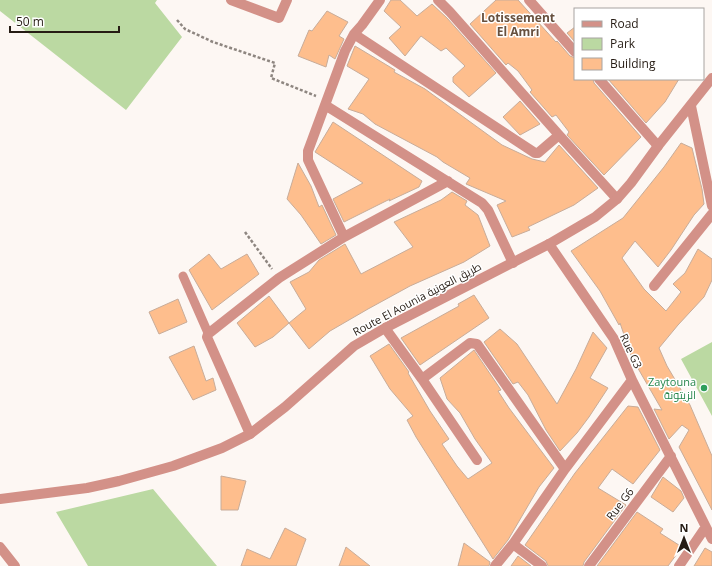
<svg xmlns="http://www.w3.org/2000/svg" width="712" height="566" font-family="'Open Sans',Cairo,sans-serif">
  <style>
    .green { fill: #bbd9a2 }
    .building { fill: #febe8d; stroke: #c8ac99 }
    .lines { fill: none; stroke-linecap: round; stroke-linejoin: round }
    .path { stroke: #8e8680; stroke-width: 2.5; stroke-dasharray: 3 2; stroke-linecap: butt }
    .service { stroke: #d39188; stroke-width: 9 }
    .minor { stroke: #d39188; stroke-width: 10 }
    .tertiary { stroke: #d39188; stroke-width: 10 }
    .leisure-dot { fill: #2e9e5b; stroke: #fff; stroke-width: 1.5 }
    .labels { text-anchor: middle; stroke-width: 3; stroke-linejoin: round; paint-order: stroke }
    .street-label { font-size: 11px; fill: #261c14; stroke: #fff }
    .leisure-label { font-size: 11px; fill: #27864d; stroke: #fff; text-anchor: end }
    .neighbourhood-label { font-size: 12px; font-weight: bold; fill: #67503e; stroke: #fff }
  </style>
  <rect width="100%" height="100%" fill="#fdf7f3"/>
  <path class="green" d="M0 0H157L155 3 182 37 126 110 0 11Z
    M712 342V416L681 359Z
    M153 489 217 566H88L56 512Z"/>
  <path class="building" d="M391 0H400L417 16 432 4 447 18 496 73 469 97 453 82V77L465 66 446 48 441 51 421 36 405 56 389 38 401 27 384 11Z
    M496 0H518L556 42 557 41 570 56 575 58V79H593L594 83 641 137 604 175 567 135 569 132 556 115 552 117 530 92 532 90 518 71 508 63 506 65 470 24Z
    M327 11 348 22 339 36 344 39 335 59 329 55 326 67 298 56 309 30 312 31Z
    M575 27V42L567 33Z
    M355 46 395 70 394 72 425 89 502 145 532 159 545 162 559 145 598 188 574 205 528 227 530 230 512 237 497 205 506 201 466 184 470 178 443 162 437 157 375 124 363 114 348 109 369 79 347 66Z
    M608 79H679L665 102 646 123Z
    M520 101 540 124 520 135 503 117Z
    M333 122 422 181 419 187 389 201 390 199 344 222 333 199 363 183 315 152Z
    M681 143 692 148 702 189 704 204 694 215 671 250 658 267 635 241 622 258 644 289 666 311 681 292 673 284 685 273 698 249 712 259V280L704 297 678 325 659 348 667 366 690 405 712 456V510L679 447 689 430 682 425 669 439 654 409 662 410 632 358 620 323 619 325 600 291 571 251 623 218 664 167Z
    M298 163 311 186 319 207 322 205 336 235 321 244 301 215 287 199Z
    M452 192 467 201 465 205 478 215 490 246 464 262 410 286 368 309 330 331 309 349 289 323 306 309 290 282 309 272 319 260 345 244 361 274 413 247 394 222 441 200Z
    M209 254 221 269 247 254 259 274 212 310 189 270Z
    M474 295 489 318 420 365 401 338 459 306 458 304Z
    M269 296 289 323 273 337 255 347 237 323Z
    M178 299 187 322 159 334 149 312Z
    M500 329 517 344 557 404 576 369 593 332 607 348 590 378 608 388 589 417 577 433 560 451 546 430 528 395 518 382 513 384 484 342Z
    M389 344 409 372 408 373 430 411 449 439 442 444 457 466 468 479 492 463 475 439 460 413 447 399 440 378 474 350 501 390 498 391 509 408 554 468 539 487 508 540 493 559 416 437 407 420 413 416 390 389 370 356Z
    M194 346 206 381 213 378 216 390 193 400 169 357Z
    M628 406 638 407 660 450 633 484 612 469 598 488 626 505 584 562 583 566H548L546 561 525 545 575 473Z
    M221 476 246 481 238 510H221Z
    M663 477 681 491 684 498 673 512 651 497Z
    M637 512 663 529 660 533 682 547 668 566H597Z
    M285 528 306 539 296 566H241L247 549 270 559Z
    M464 543 490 562 489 566H458Z
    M346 547 370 566H339Z
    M705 548 712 552V566H694Z
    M518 556 531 566H511Z"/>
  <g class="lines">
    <path class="path" d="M177 20 185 29 213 42 275 63 271 78 316 96
      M245 232 272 269"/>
    <path class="service" d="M183 276 208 333"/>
    <path class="minor" d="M231 0 279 18 287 0
      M438 0 450 12 559 135 617 199
      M529 0 575 52
      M354 34 535 153H538L559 135
      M599 79 658 146
      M325 105 482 203 488 210 513 263
      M691 106 712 206
      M344 237 308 160V151L345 51 354 34 362 25 380 0
      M549 244 614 339 632 380 712 539
      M654 286 712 214
      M385 328 422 379 477 460
      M422 379 470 343 477 344 565 469
      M250 434 207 337 208 334 279 278 344 237 448 181
      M513 544 542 566
      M495 566 513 544 565 469 632 380
      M589 566 671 456
      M679 566 705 528"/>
    <path class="tertiary" d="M0 499 87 488 119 481 173 466 222 448 250 434 285 407 354 346 385 328 549 244 595 217 617 199 631 183 658 146 712 78
      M0 547 15 566"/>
  </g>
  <circle class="leisure-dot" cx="704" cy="388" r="4"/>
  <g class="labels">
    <g class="street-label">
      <text transform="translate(417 299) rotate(-28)" y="4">Route El Aounia طريق العونية</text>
      <text transform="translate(631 351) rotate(65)" y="4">Rue G3</text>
      <text transform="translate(620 504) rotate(-53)" y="4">Rue G6</text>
    </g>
    <g class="leisure-label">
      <text x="696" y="386">Zaytouna<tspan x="696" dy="13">الزيتونة</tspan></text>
    </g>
    <g class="neighbourhood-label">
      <text x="518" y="22">Lotissement<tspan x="518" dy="14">El Amri</tspan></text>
    </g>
  </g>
  <rect x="574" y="8" width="130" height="72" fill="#ffffff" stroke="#a8a4a1"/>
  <rect x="582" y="21" width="20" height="6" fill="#d39188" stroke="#a8a4a1"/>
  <text x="610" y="28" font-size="12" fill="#261c14">Road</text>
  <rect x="582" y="38" width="20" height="12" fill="#bbd9a2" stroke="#a8a4a1"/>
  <text x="610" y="48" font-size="12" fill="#261c14">Park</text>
  <rect x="582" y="58" width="20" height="12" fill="#febe8d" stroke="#a8a4a1"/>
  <text x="610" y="68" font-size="12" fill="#261c14">Building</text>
  <g transform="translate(684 538)" stroke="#ffffff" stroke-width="3" paint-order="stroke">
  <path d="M0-3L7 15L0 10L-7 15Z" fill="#261c14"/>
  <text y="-6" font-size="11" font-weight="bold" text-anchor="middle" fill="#261c14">N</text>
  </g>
  <path d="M10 26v6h109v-6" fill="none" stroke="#261c14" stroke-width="2"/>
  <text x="16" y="26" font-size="12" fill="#261c14" stroke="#ffffff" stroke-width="3" paint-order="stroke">50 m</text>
</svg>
